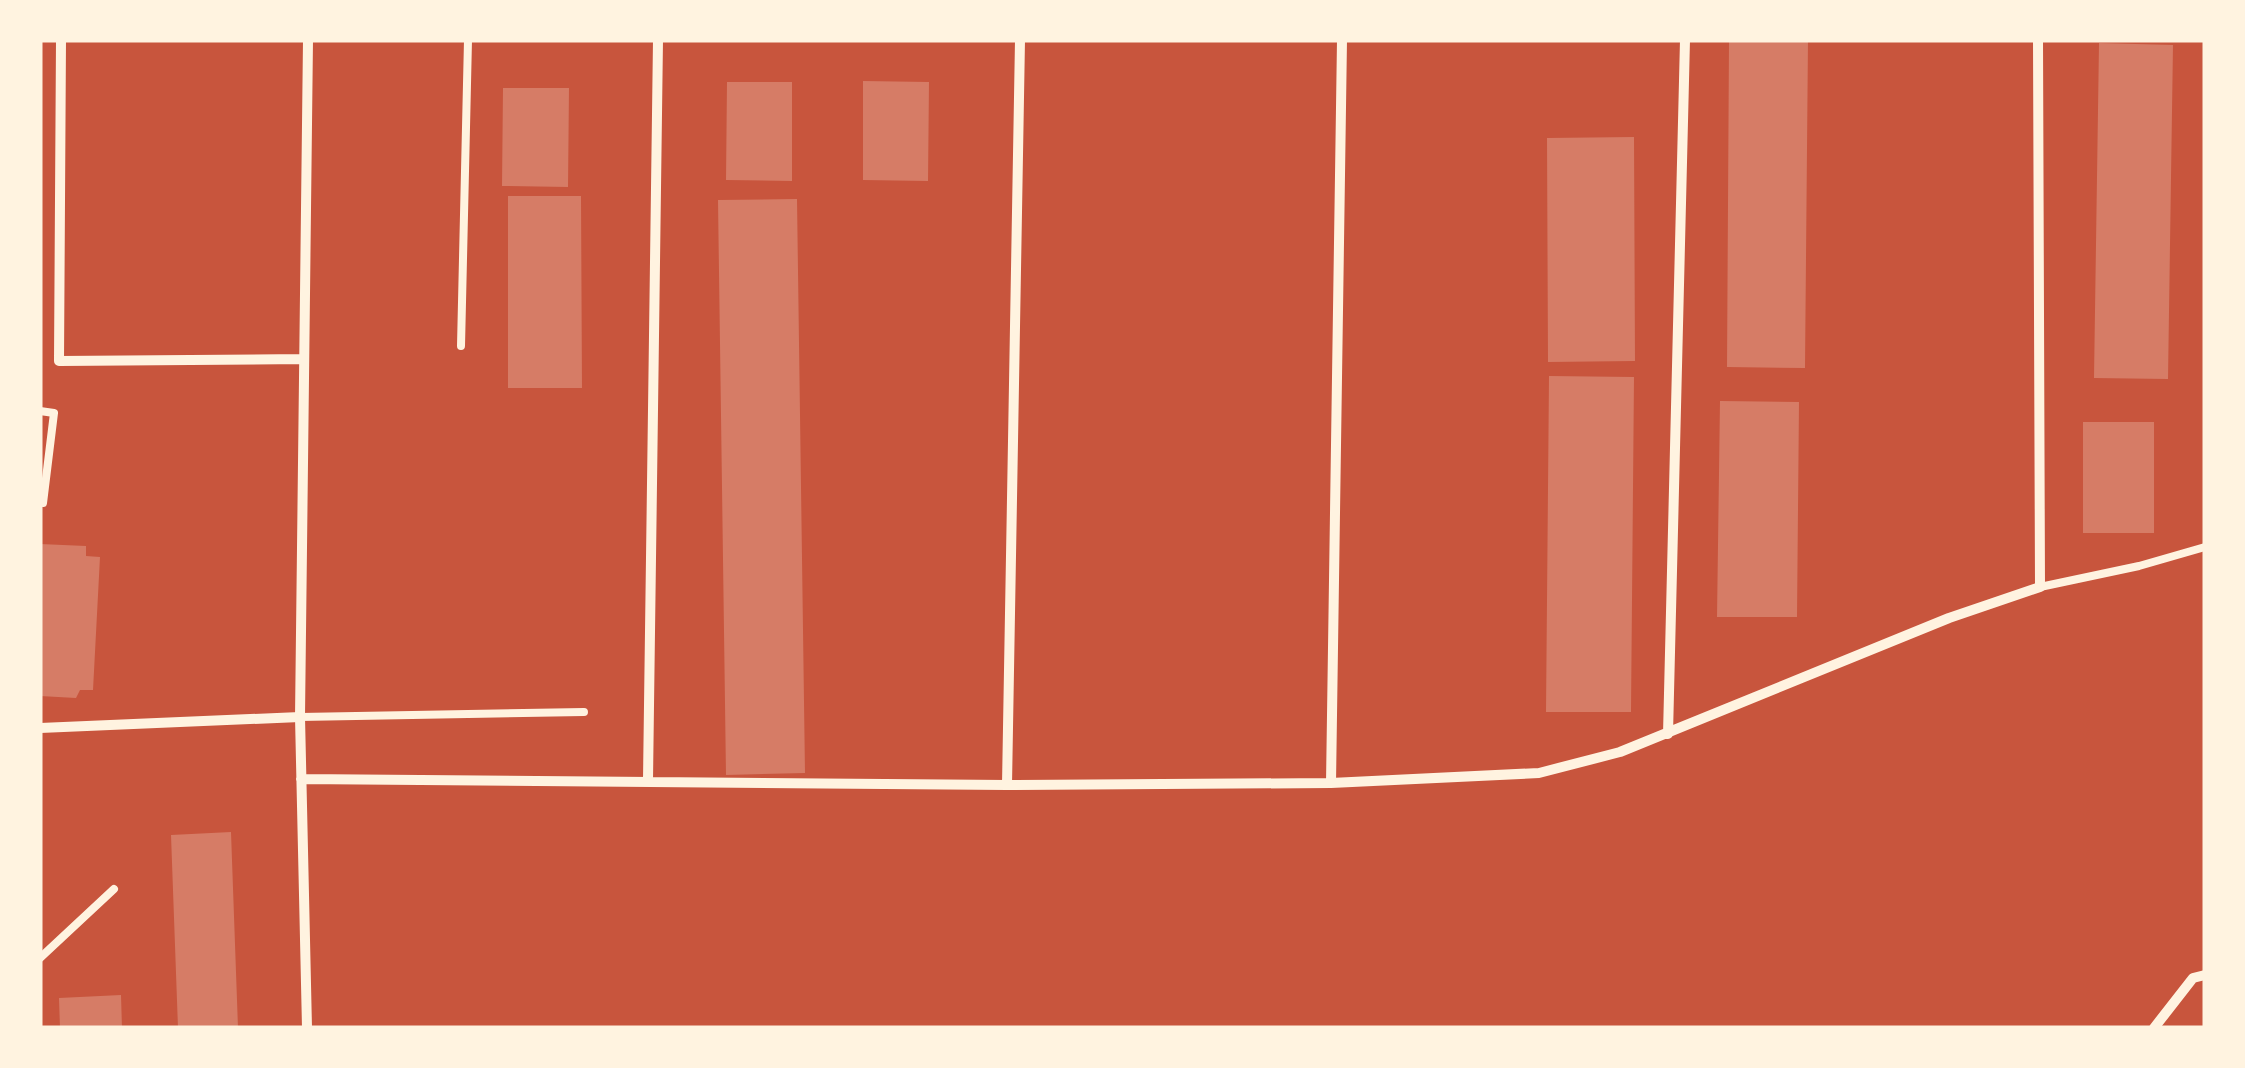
<svg xmlns="http://www.w3.org/2000/svg" width="2245" height="1068" font-family="'Asap Condensed',sans-serif">
  <style>
    .building { fill: #d67c66 }
    .lines { fill: none; stroke-linecap: round; stroke-linejoin: round }
    .service { stroke: #fff3e0; stroke-width: 8 }
    .minor { stroke: #fff3e0; stroke-width: 10 }
  </style>
  <rect width="100%" height="100%" fill="#c8553d"/>
  <path class="building" d="M1729 40H1808L1805 368 1727 367Z
    M2099 43 2173 45 2168 379 2094 378Z
    M863 81 929 82 928 181 863 180Z
    M727 82H792V181L726 180Z
    M503 88H569L568 187 502 186Z
    M1634 137 1635 361 1548 362 1547 138Z
    M508 196H581L582 388H508Z
    M797 199 805 773 726 775 718 200Z
    M1549 376 1634 377 1631 712H1546Z
    M1720 401 1799 402 1797 617H1717Z
    M2083 422H2154V533H2083Z
    M40 544 86 546V556L100 557 93 690H80L76 698 40 696Z
    M231 832 238 1028H178L171 835Z
    M121 995 122 1028H60L59 998Z"/>
  <g class="lines">
    <path class="service" d="M461 346 468 40
      M40 411 54 413 43 503
      M2040 587 2139 566 2205 547
      M300 717 584 712
      M40 958 114 889"/>
    <path class="minor" d="M61 40 59 361 304 359
      M40 728 300 717
      M1668 734 1685 40
      M301 779 1007 785 1331 783 1539 773 1620 752 1949 618 2040 587 2038 40
      M648 780 658 40
      M1331 783 1342 40
      M1007 785 1020 40
      M307 1028 300 717 308 40
      M2154 1028 2193 978 2205 975"/>
  </g>
  <rect width="2245" height="1068" fill="none" stroke="#fff3e0" stroke-width="85"/>
</svg>
